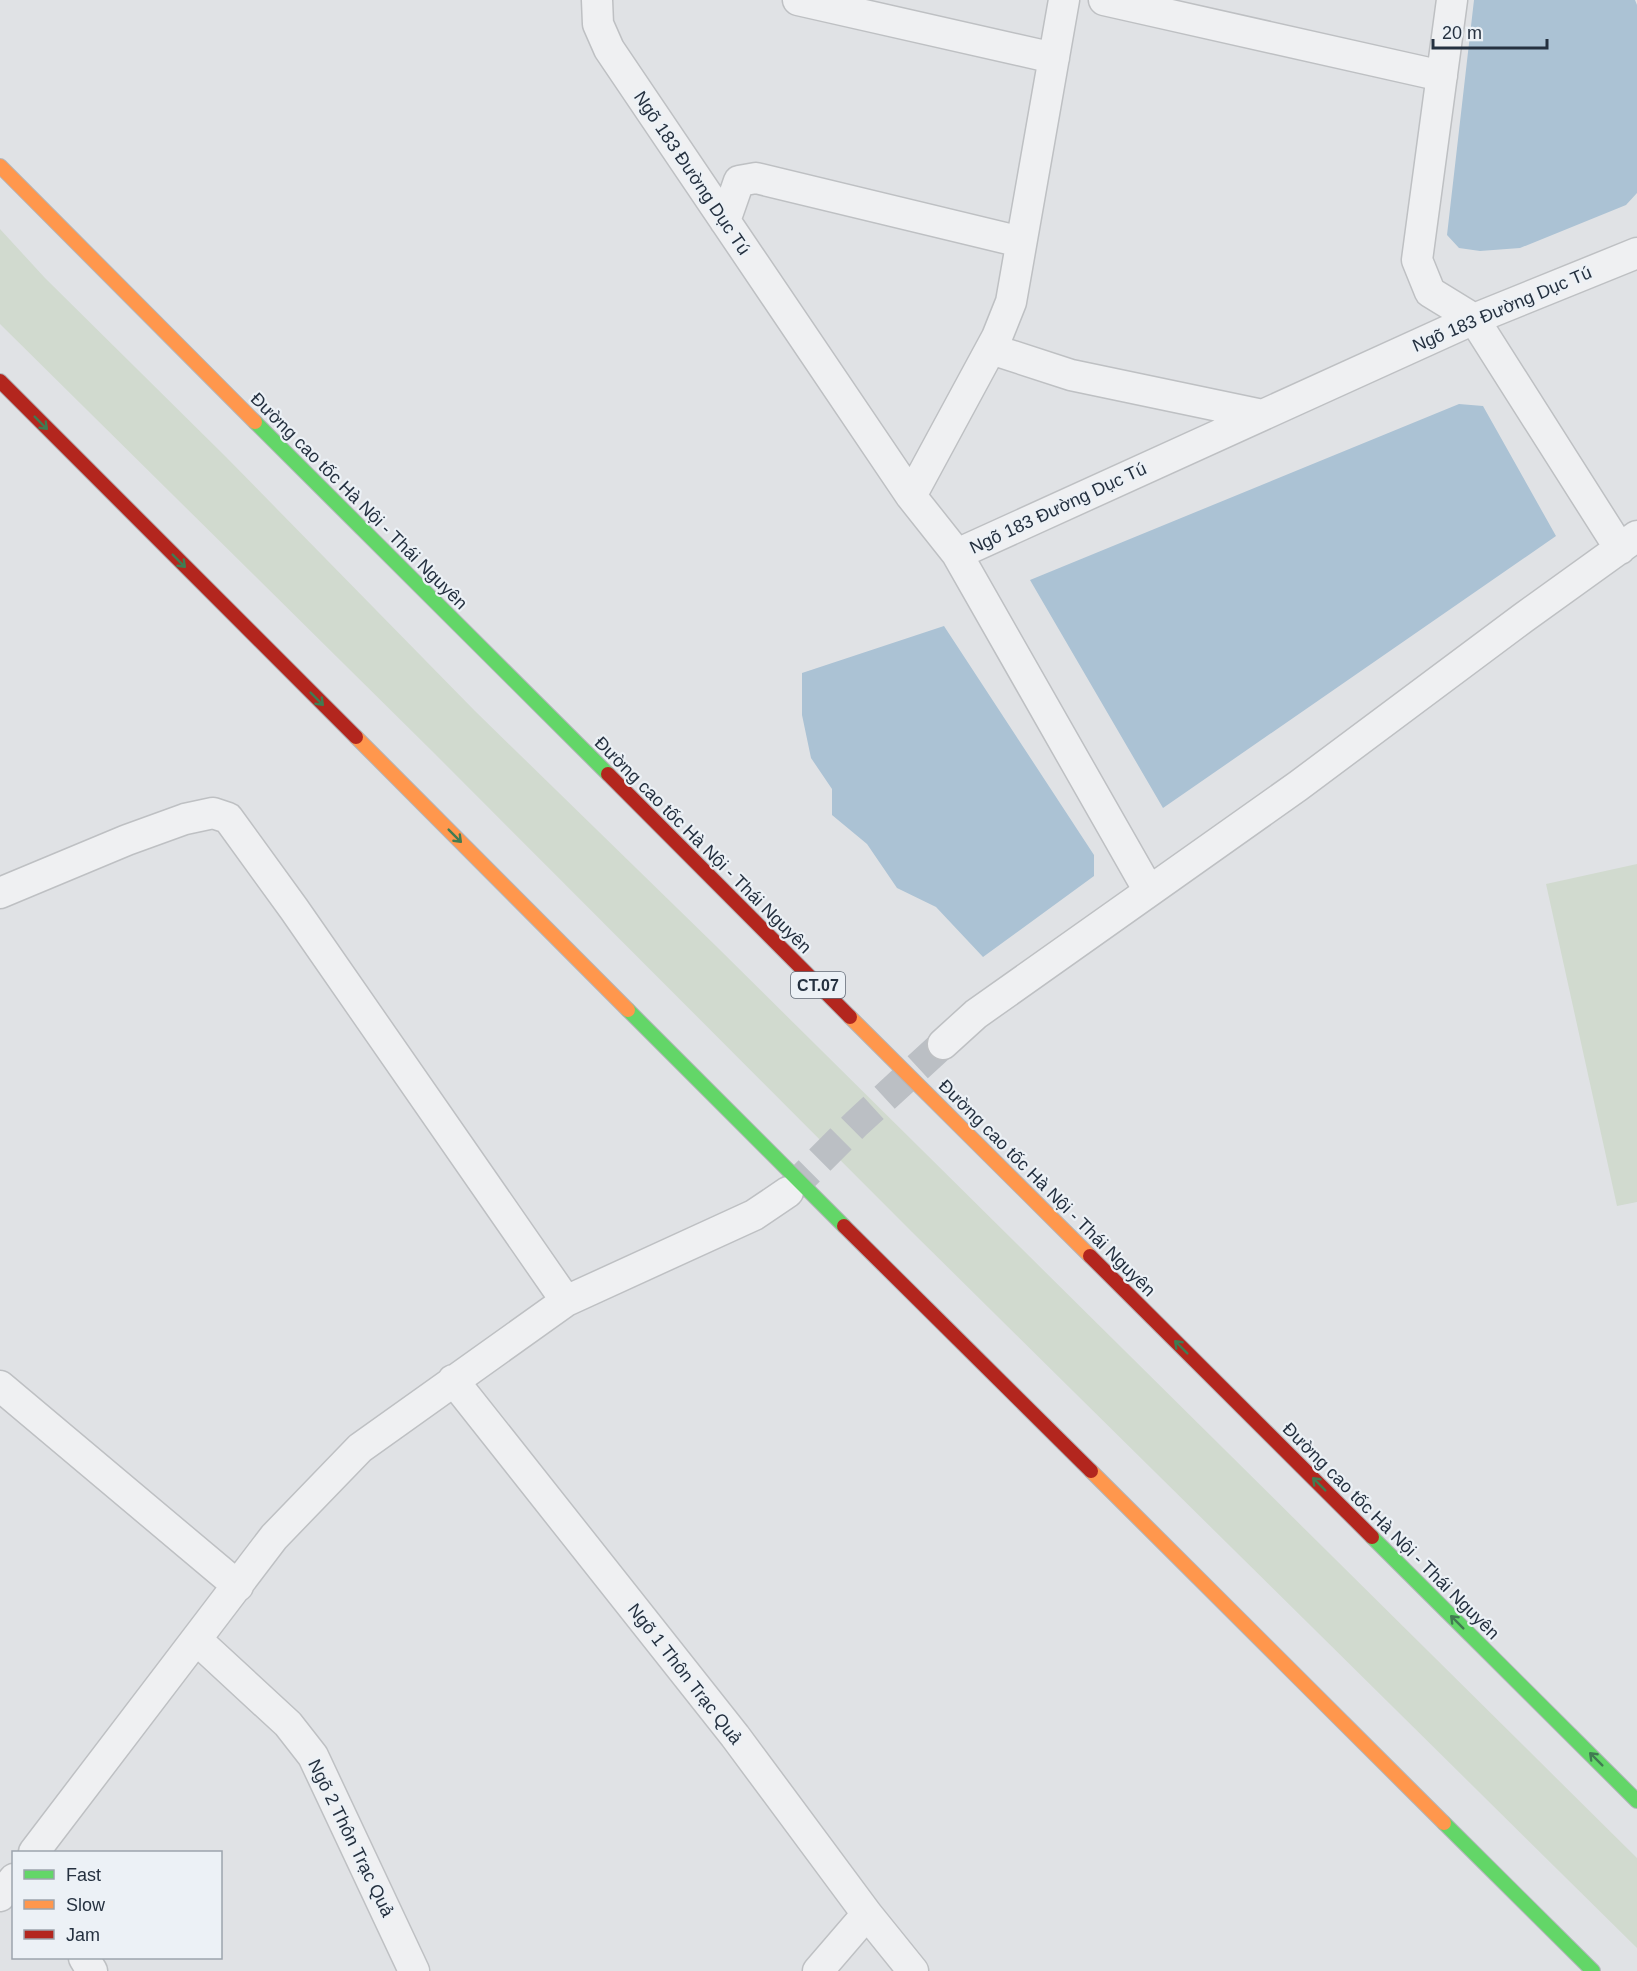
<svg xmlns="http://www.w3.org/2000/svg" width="1637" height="1971" font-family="Arial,sans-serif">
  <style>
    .green { fill: #d1dacf }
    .water { fill: #abc2d4 }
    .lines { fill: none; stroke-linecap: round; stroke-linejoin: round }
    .street-tunnel { stroke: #bbbfc4; stroke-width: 30; stroke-dasharray: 30 15; stroke-linecap: butt }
    .street-casing { stroke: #bec0c3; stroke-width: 33 }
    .fast-casing { stroke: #b2b5ba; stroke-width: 16 }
    .slow-casing { stroke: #b2b5ba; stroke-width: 16 }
    .jam-casing { stroke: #b2b5ba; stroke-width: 16 }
    .street { stroke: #eff0f2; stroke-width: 30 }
    .fast { stroke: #63d668; stroke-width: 14 }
    .slow { stroke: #ff974d; stroke-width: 14 }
    .jam { stroke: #b3261e; stroke-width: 14 }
    .oneway { stroke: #417b52 }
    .labels { text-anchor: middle; stroke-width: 4.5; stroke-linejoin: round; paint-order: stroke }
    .shield { fill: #ecf1f6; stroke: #616b77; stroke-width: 1.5 }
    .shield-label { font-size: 16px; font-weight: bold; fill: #253140 }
    .street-label { font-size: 18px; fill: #253140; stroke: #ecf1f6 }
  </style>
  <rect width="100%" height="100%" fill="#e0e2e5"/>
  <path class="green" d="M0 229 45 278 226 457 475 711 716 946 1637 1858V1948L912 1232 435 754 0 324Z
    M1637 864V1202L1617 1206 1546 884Z"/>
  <path class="water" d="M1474 0H1635L1637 5V193L1626 205 1520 248 1480 251 1459 248 1447 235Z
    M1459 404 1483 406 1556 536 1163 808 1030 580Z
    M944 626 1094 855V876L983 957 936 907 897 888 867 844 832 815V789L811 758 802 715V673Z"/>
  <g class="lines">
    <path class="street-tunnel" d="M788 1192 856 1124 943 1044"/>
    <g class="street-casing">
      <path id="street" d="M597 0 598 24 609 49 911 496 957 554 1474 319 1637 253
        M798 0 1054 58
        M1104 0 1442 76
        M1452 0 1417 260 1430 292 1474 319 1620 549
        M725 221 739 181 756 178 1021 242
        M991 349 1071 375 1262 415
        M911 496 997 337 1011 302 1064 0
        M957 554 1149 891
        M0 893 127 840 185 819 213 813 228 818 294 909 566 1301
        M943 1044 976 1014 1298 786 1523 618 1637 536
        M453 1380 735 1736 867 1914 913 1971
        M0 1386 238 1586
        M197 1640 288 1724 313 1756 414 1971
        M34 1852 274 1537 360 1448 566 1301 754 1215 788 1192
        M0 1896 14 1879
        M84 1958 92 1971
        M818 1971 867 1914"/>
    </g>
    <g class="fast-casing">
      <path id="fast" d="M255 422 608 774
        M628 1010 844 1226
        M1372 1537 1637 1801
        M1444 1823 1593 1971"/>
    </g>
    <g class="slow-casing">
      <path id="slow" d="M0 166 255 422
        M356 737 628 1010
        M850 1017 1090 1256
        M1091 1471 1444 1823"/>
    </g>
    <g class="jam-casing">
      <path id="jam" d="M0 381 356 737
        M608 774 850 1017
        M844 1226 1091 1471
        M1090 1256 1372 1537"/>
    </g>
    <use href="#street" class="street"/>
    <use href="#fast" class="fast"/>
    <use href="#slow" class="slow"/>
    <use href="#jam" class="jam"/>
  </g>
  <defs><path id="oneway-shaft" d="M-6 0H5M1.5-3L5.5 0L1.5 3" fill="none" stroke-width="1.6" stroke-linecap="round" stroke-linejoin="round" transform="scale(1.5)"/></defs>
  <g class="oneway">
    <use href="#oneway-shaft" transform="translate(41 423) rotate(45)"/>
    <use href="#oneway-shaft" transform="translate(179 561) rotate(45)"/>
    <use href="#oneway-shaft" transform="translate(317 699) rotate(45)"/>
    <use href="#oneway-shaft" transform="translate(455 836) rotate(45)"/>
    <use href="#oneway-shaft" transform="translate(1181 1347) rotate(-135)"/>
    <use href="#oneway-shaft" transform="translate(1319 1484) rotate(-135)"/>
    <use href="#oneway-shaft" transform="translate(1457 1622) rotate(-135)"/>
    <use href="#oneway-shaft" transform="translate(1596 1759) rotate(-135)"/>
  </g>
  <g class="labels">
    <rect class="shield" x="791" y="972" width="54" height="26" rx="4.5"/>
    <g class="shield-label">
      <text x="818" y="991">CT.07</text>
    </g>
    <g class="street-label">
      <text transform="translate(692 173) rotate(56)" y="6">Ngõ 183 Đường Dục Tú</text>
      <text transform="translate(1502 309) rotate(-23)" y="6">Ngõ 183 Đường Dục Tú</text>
      <text transform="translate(359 501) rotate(45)" y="6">Đường cao tốc Hà Nội - Thái Nguyên</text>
      <text transform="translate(1058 508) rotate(-25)" y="6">Ngõ 183 Đường Dục Tú</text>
      <text transform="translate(703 845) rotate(45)" y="6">Đường cao tốc Hà Nội - Thái Nguyên</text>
      <text transform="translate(1047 1188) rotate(45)" y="6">Đường cao tốc Hà Nội - Thái Nguyên</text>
      <text transform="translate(1391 1531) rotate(45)" y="6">Đường cao tốc Hà Nội - Thái Nguyên</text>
      <text transform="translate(685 1674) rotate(52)" y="6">Ngõ 1 Thôn Trạc Quả</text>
      <text transform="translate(351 1838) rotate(64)" y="6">Ngõ 2 Thôn Trạc Quả</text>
    </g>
  </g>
  <rect x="12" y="1851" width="210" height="108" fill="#ecf1f6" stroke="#9ca4ad" stroke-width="1.5"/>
  <rect x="24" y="1870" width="30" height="9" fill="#63d668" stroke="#9ca4ad" stroke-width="1.5"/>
  <text x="66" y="1881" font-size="18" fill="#253140">Fast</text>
  <rect x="24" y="1900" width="30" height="9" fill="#ff974d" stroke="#9ca4ad" stroke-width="1.5"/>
  <text x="66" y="1911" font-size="18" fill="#253140">Slow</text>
  <rect x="24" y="1930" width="30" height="9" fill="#b3261e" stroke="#9ca4ad" stroke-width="1.5"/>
  <text x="66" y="1941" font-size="18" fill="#253140">Jam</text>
  <path d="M1433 39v9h114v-9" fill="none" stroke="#253140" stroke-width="3"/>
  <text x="1442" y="39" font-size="18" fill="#253140" stroke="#ecf1f6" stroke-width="4.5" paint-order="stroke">20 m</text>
</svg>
